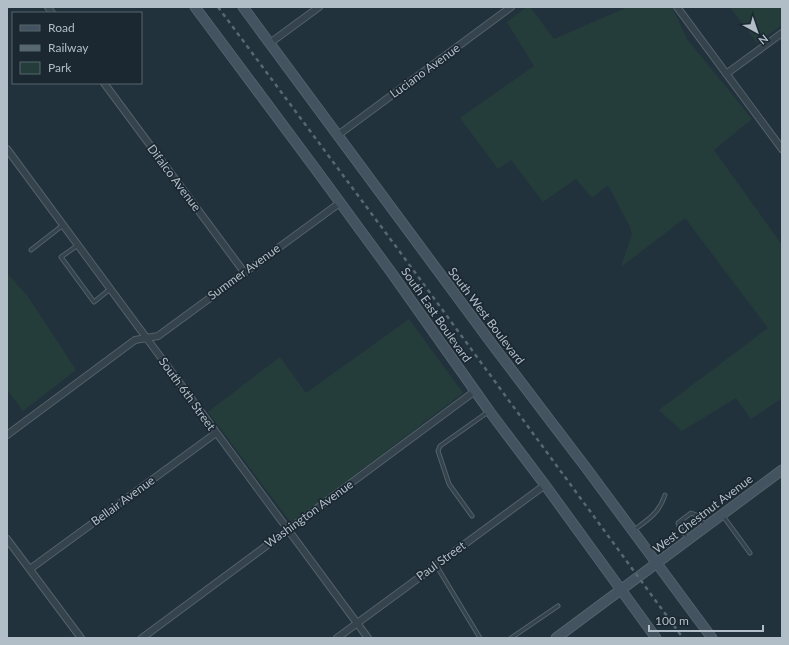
<svg xmlns="http://www.w3.org/2000/svg" width="789" height="645" font-family="Lato,sans-serif">
  <style>
    .green { fill: #243d3b }
    .lines { fill: none; stroke-linecap: round; stroke-linejoin: round }
    .lane-casing { stroke: #54616a; stroke-width: 5 }
    .street-casing { stroke: #54616a; stroke-width: 8 }
    .secondary-casing { stroke: #54616a; stroke-width: 11 }
    .lane { stroke: #35434c; stroke-width: 3 }
    .street { stroke: #35434c; stroke-width: 6 }
    .secondary { stroke: #43535f; stroke-width: 9 }
    .rail { stroke: #576873; stroke-width: 2.5; stroke-dasharray: 4 4; stroke-linecap: butt }
    .labels { text-anchor: middle; stroke-width: 3.5; stroke-linejoin: round; paint-order: stroke }
    .street-label { font-size: 12px; fill: #b1bec8; stroke: #1b2831 }
  </style>
  <rect width="100%" height="100%" fill="#22323c"/>
  <path class="green" d="M527 7H530L554 39 628 7H661L663 8 664 7H672L687 39 752 119 714 150 782 245V398L751 419 736 398 682 431 659 410 768 328 685 218 621 267 632 234 630 227 608 185 592 198 576 179 543 202 511 160 498 169 460 118 534 66 507 22Z
    M730 7H782V25L757 43Z
    M9 275 29 298 76 370 23 411 7 390V276Z
    M409 319 463 393 291 523 208 412 280 357 306 393Z"/>
  <g class="lines">
    <g class="lane-casing">
      <path id="lane" d="M78 245 61 257 94 302 110 289
        M31 250 63 225
        M472 516 449 484 438 451 440 446 488 412
        M723 516 750 553
        M634 530C649 519 659 513 665 495
        M688 539 679 526 678 523 691 513 696 515 705 525
        M436 565 480 638
        M511 638 558 606"/>
    </g>
    <g class="street-casing">
      <path id="street" d="M48 7 52 13
        M677 7 782 149
        M270 43 319 7
        M726 74 782 33
        M104 83 244 272
        M338 135 511 7
        M7 149 368 638
        M7 435 135 340 158 336 341 202
        M7 539 81 638
        M30 569 216 433
        M142 638 475 391
        M337 638 545 485"/>
    </g>
    <g class="secondary-casing">
      <path id="secondary" d="M195 7 317 171 391 272 490 412 545 485 656 638
        M243 7 495 348 587 469 712 638
        M556 638 782 470"/>
    </g>
    <use href="#lane" class="lane"/>
    <use href="#street" class="street"/>
    <use href="#secondary" class="secondary"/>
    <path class="rail" d="M218 7 400 252 683 638"/>
  </g>
  <g class="labels">
    <g class="street-label">
      <text transform="translate(425 71) rotate(-36)" y="4">Luciano Avenue</text>
      <text transform="translate(174 178) rotate(53)" y="4">Difalco Avenue</text>
      <text transform="translate(244 272) rotate(-36)" y="4">Summer Avenue</text>
      <text transform="translate(436 315) rotate(55)" y="4">South East Boulevard</text>
      <text transform="translate(486 316) rotate(53)" y="4">South West Boulevard</text>
      <text transform="translate(187 394) rotate(54)" y="4">South 6th Street</text>
      <text transform="translate(123 501) rotate(-36)" y="4">Bellair Avenue</text>
      <text transform="translate(309 514) rotate(-36)" y="4">Washington Avenue</text>
      <text transform="translate(703 514) rotate(-37)" y="4">West Chestnut Avenue</text>
      <text transform="translate(441 561) rotate(-36)" y="4">Paul Street</text>
    </g>
  </g>
  <rect width="789" height="645" fill="none" stroke="#b1bec8" stroke-width="16"/>
  <rect x="12" y="12" width="130" height="72" fill="#1b2831" stroke="#57646d"/>
  <rect x="20" y="25" width="20" height="6" fill="#43535f" stroke="#57646d"/>
  <text x="48" y="32" font-size="12" fill="#b1bec8">Road</text>
  <rect x="20" y="45" width="20" height="6" fill="#576873" stroke="#57646d"/>
  <text x="48" y="52" font-size="12" fill="#b1bec8">Railway</text>
  <rect x="20" y="62" width="20" height="12" fill="#243d3b" stroke="#57646d"/>
  <text x="48" y="72" font-size="12" fill="#b1bec8">Park</text>
  <g transform="translate(757 32) rotate(140)" stroke="#1b2831" stroke-width="3" paint-order="stroke">
  <path d="M0-3L7 15L0 10L-7 15Z" fill="#b1bec8"/>
  <text y="-6" font-size="11" font-weight="bold" text-anchor="middle" fill="#b1bec8">N</text>
  </g>
  <path d="M649 625v6h114v-6" fill="none" stroke="#b1bec8" stroke-width="2"/>
  <text x="655" y="625" font-size="12" fill="#b1bec8" stroke="#1b2831" stroke-width="3" paint-order="stroke">100 m</text>
</svg>
